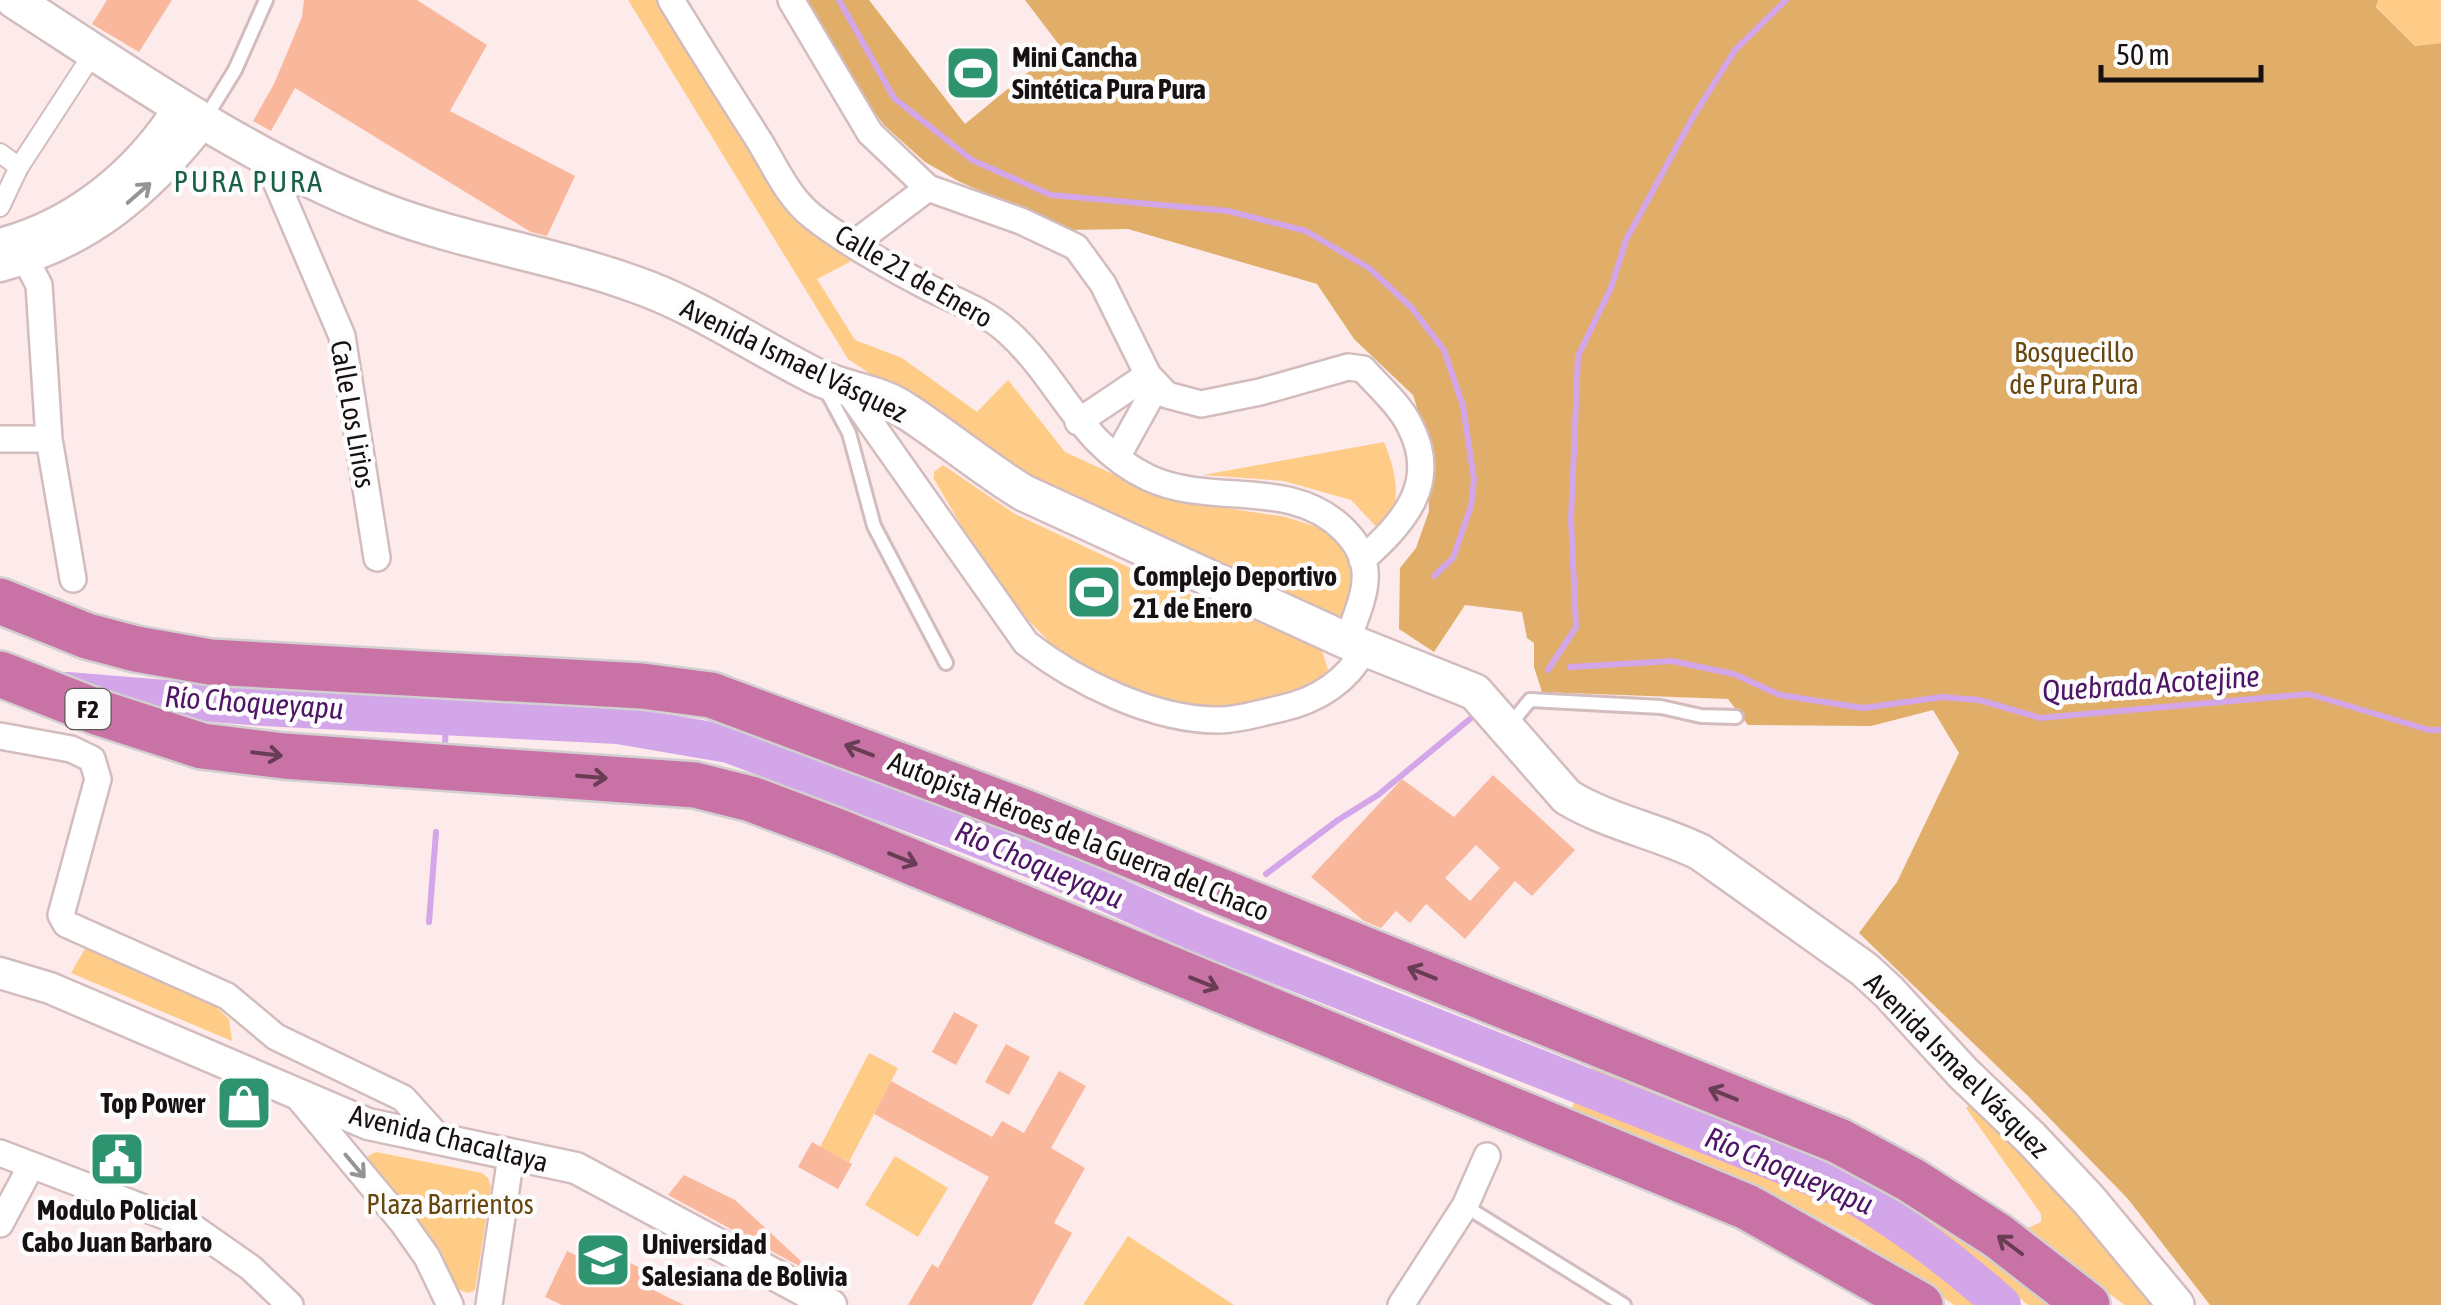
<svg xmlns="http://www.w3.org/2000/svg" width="2441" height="1305" font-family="'Asap Condensed',sans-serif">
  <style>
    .green { fill: #fecc87 }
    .forest { fill: #e0ae68 }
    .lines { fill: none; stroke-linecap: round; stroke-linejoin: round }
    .stream { stroke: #d3a5e9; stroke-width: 6 }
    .river { stroke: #d3a5e9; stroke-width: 38 }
    .building { fill: #f9b89c; fill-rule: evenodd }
    .service-casing { stroke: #d3bcbd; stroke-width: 18 }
    .pedestrian-casing { stroke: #d3bcbd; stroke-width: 22 }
    .minor-casing { stroke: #d3bcbd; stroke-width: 30 }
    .tertiary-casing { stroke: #d3bcbd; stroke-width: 35 }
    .secondary-casing { stroke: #d3bcbd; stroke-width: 40 }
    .motorway-casing { stroke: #d1cfcf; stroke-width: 50 }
    .service { stroke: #fff; stroke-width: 12 }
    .pedestrian { stroke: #fff; stroke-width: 18 }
    .minor { stroke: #fff; stroke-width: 25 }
    .tertiary { stroke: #fff; stroke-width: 30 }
    .secondary { stroke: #fff; stroke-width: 35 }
    .motorway { stroke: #c972a6; stroke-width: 45 }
    .oneway { stroke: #979494 }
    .oneway2 { stroke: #683d54 }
    .labels { text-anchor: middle; stroke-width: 9; stroke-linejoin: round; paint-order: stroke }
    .shield { fill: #fcfcfc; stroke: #5c5858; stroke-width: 2.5 }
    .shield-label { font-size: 25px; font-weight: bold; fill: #181111 }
    .poi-label { font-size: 28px; font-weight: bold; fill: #181111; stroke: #fcfcfc; text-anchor: start }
    .street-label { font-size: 28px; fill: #181111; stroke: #fcfcfc }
    .park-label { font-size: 28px; fill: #68470f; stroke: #fcfcfc }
    .neighbourhood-label { font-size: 30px; letter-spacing: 2.5px; fill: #1a5f47; stroke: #fcfcfc }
    .water-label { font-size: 30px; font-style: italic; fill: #4e1565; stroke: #fcfcfc }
  </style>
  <rect width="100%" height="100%" fill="#fdeaeb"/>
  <path class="green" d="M628 0H659L796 217 861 256 817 279 855 340 902 358 977 412 1008 380 1065 452 1167 499 1286 517 1339 534 1357 575 1346 619 1041 487 848 359Z
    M2378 0H2441V43L2415 46 2376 6Z
    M1384 442C1399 480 1400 498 1386 537L1351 500 1284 481 1203 475Z
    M943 465 1015 514 1162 583 1321 648 1328 670 1312 684 1278 702 1240 709 1168 706 1129 694 1057 650 1010 601 982 561 934 479V472Z
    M86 947 203 995 229 1019 232 1041 71 973Z
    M869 1053 898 1068 849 1162 820 1147Z
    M1596 1060 1817 1153 1900 1194 2060 1305H2028L1976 1262 1893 1202 1584 1081Z
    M1576 1098C1714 1155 1870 1202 1983 1305H1954L1858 1240 1794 1205 1570 1113Z
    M1974 1101 2076 1207 2157 1305H2125L2021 1231 2041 1222V1214L1966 1108Z
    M376 1152 482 1173 488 1178 491 1187 475 1290 468 1293 455 1288 430 1235 369 1164 368 1156Z
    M895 1156 948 1188 918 1237 865 1205Z
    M1128 1236 1234 1305H1083Z"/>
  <path class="forest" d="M806 0H869L965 124 1060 46 1025 0H2378L2376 7 2415 46 2441 43V1305H2210L2128 1199 2027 1095 1859 933 1897 882 1959 753 1933 710 1871 726 1748 725 1728 699 1542 692 1534 667V643L1527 638 1522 612 1465 605 1434 652 1399 629 1400 568 1416 548 1429 511 1425 434 1413 395 1354 339 1317 284 1128 229 1069 230 960 182 925 162 884 125 853 83Z"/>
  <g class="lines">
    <path class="stream" d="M839 0 894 98 972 160 1051 195 1228 211 1306 231 1369 268 1411 307 1444 350 1463 406 1474 480 1471 506 1453 558 1434 576
      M1570 667 1672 661 1734 674 1780 695 1863 708 1942 697 1979 700 2040 718 2309 694 2429 730H2441
      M1548 670 1576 627 1571 519 1578 356 1611 288 1626 240 1693 117 1735 50 1786 0
      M445 747 446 716
      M1266 874 1338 820 1378 795 1476 714
      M429 922 436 832"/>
    <path class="river" d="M67 691 264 707 618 725 729 744 1032 859 1199 934 1846 1190C1902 1223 1953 1261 2002 1305"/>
  </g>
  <path class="building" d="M107 0H172L139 52 92 24Z
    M304 0H417L487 45 450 111 575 176 547 236 531 232 295 88 271 131 253 121 274 84 302 17Z
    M1493 775 1575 850 1532 896 1515 881 1465 939 1426 904 1410 923 1396 911 1381 928 1364 921 1311 877 1402 779 1454 817ZM1476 845 1500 868 1470 901 1445 878Z
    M954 1012 978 1025 956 1065 932 1052Z
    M1006 1044 1030 1057 1009 1095 985 1082Z
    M1059 1071 1086 1086 1051 1148 1085 1168 1054 1223 1072 1233 1032 1305H908L932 1264 938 1268 989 1177 874 1114 891 1081 992 1137 1002 1121 1024 1133Z
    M812 1142 852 1164 838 1189 798 1167Z
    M684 1175 735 1200 803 1263 801 1267 668 1195Z
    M599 1248 649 1272 643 1285 684 1305H562L545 1297 567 1251 592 1263Z"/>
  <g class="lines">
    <g class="service-casing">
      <path id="service" d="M206 117 235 70 266 0
        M826 390 849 433 874 526 946 663
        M1509 726 1530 700 1661 707 1701 716 1736 717
        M1465 1206 1624 1305"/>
    </g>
    <g class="pedestrian-casing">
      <path id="pedestrian" d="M0 153 19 167
        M0 207 19 167 94 52"/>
    </g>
    <g class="minor-casing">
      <path id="minor" d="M671 0C700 48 730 95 760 142 775 167 789 198 812 216 842 240 888 266 922 284 951 300 983 309 1008 332 1061 380 1079 445 1149 478 1212 507 1290 477 1343 529 1381 566 1362 599 1347 641
        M791 0 870 133 928 188 1021 221 1076 247 1103 284 1148 375 1167 395 1201 404 1260 392 1348 367 1363 369C1378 386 1399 404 1409 424 1441 483 1403 523 1362 560
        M284 164 275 179 342 336 377 558
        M855 243 928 188
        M25 258 39 285 49 439 73 579
        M844 385 1026 643C1076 682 1153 720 1218 720 1239 720 1259 713 1279 709 1316 701 1347 682 1365 648
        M1078 422 1148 375
        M0 439H49
        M1117 457 1157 385
        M0 736 71 749 92 759 98 779 61 915 66 924 227 996 276 1037 403 1098 441 1140
        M293 1091 403 1223 427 1257 450 1305
        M0 1153 191 1226 251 1268 290 1305
        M0 1224 31 1166
        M489 1305 511 1156
        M1401 1305 1465 1206 1487 1156"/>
    </g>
    <g class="tertiary-casing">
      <path id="tertiary" d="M0 244C76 224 139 172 180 106
        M0 266C88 243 148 192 203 122
        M0 973 50 988 368 1124 576 1168 831 1305"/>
    </g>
    <g class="secondary-casing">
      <path id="secondary" d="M14 0C130 75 251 160 380 210 462 242 551 254 634 284 698 306 755 346 815 376 843 390 873 391 900 407 943 434 981 467 1024 493L1347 641 1475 692 1567 797C1608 822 1657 831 1700 852L1864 969 1889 992 1963 1073 2030 1137 2089 1200 2176 1305"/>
    </g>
    <g class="motorway-casing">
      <path id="motorway" d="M0 601 87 636 136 649 210 662 642 686 711 695 1029 814 1839 1141 1911 1180 1998 1236 2087 1305
        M0 674 97 712 202 746 284 756 695 785 751 799 839 832 1747 1207 1920 1305"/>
    </g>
    <use href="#service" class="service"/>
    <use href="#pedestrian" class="pedestrian"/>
    <use href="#minor" class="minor"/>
    <use href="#tertiary" class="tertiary"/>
    <use href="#secondary" class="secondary"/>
    <use href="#motorway" class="motorway"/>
  </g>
  <defs><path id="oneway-shaft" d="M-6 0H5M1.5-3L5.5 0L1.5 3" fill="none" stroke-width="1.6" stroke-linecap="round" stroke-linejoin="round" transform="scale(2.5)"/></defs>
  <g class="oneway">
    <use href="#oneway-shaft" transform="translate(139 193) rotate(-41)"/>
    <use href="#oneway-shaft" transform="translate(355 1166) rotate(50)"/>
  </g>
  <g class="oneway2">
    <use href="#oneway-shaft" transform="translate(859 750) rotate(-159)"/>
    <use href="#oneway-shaft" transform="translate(267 754) rotate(7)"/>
    <use href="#oneway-shaft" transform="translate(592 777) rotate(5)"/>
    <use href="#oneway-shaft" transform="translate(903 859) rotate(22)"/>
    <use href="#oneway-shaft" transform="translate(1422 973) rotate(-158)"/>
    <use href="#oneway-shaft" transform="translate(1204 983) rotate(22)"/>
    <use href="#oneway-shaft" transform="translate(1723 1094) rotate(-158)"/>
    <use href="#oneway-shaft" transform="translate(2010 1245) rotate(-143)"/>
  </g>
  <defs>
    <g id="stadium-square" transform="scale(2.875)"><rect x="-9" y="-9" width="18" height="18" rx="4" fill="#2e936f" stroke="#fcfcfc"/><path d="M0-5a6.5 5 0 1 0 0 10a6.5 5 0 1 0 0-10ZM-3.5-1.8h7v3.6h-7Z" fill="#fff"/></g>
    <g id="shop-square" transform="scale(2.875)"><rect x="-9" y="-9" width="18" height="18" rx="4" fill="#2e936f" stroke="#fcfcfc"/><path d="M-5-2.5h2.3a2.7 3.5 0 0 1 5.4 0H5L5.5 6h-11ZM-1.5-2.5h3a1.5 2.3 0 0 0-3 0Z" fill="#fff"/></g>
    <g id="civic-square" transform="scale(2.875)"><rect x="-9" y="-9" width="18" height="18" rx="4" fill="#2e936f" stroke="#fcfcfc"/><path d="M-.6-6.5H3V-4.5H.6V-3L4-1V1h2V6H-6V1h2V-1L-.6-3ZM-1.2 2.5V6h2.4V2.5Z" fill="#fff"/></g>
    <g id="university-square" transform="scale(2.875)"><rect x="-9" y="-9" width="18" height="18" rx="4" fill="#2e936f" stroke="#fcfcfc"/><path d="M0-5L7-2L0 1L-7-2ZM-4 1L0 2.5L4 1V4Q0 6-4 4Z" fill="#fff"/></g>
  </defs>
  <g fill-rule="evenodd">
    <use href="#stadium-square" x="973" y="73"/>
    <use href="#stadium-square" x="1094" y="592"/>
    <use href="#shop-square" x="244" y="1103"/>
    <use href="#civic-square" x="117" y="1159"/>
    <use href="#university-square" x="603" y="1260"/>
  </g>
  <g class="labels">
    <rect class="shield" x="65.5" y="689" width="45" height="40" rx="8"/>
    <g class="shield-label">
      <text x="88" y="718">F2</text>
    </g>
    <g class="poi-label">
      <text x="1012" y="67">Mini Cancha<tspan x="1012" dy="32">Sintética Pura Pura</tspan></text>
      <text x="1133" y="586">Complejo Deportivo<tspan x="1133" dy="32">21 de Enero</tspan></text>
      <text x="205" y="1113" text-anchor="end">Top Power</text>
      <text x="117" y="1220" text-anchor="middle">Modulo Policial<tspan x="117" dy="32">Cabo Juan Barbaro</tspan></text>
      <text x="642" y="1254">Universidad<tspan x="642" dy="32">Salesiana de Bolivia</tspan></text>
    </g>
    <g class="street-label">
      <text transform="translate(914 276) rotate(30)" y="10">Calle 21 de Enero</text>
      <text transform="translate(794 360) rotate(26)" y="10">Avenida Ismael Vásquez</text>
      <text transform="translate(353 414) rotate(80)" y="10">Calle Los Lirios</text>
      <text transform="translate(1079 836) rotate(22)" y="10">Autopista Héroes de la Guerra del Chaco</text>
      <text transform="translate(1957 1065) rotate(45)" y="10">Avenida Ismael Vásquez</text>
      <text transform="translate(449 1138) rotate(14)" y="10">Avenida Chacaltaya</text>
    </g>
    <g class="park-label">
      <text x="2074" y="362">Bosquecillo<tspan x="2074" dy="32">de Pura Pura</tspan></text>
      <text x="450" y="1214">Plaza Barrientos</text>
    </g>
    <g class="neighbourhood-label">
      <text x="249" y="192">PURA PURA</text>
    </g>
    <g class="water-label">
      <text transform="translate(2151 684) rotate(-4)" y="10">Quebrada Acotejine</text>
      <text transform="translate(254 703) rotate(4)" y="10">Río Choqueyapu</text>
      <text transform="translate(1039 865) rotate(23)" y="10">Río Choqueyapu</text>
      <text transform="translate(1789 1171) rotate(23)" y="10">Río Choqueyapu</text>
    </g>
  </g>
  <path d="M2101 65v15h160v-15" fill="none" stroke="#181111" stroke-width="5"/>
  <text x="2116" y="65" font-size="30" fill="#181111" stroke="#fcfcfc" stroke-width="8" paint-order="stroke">50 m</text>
</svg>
